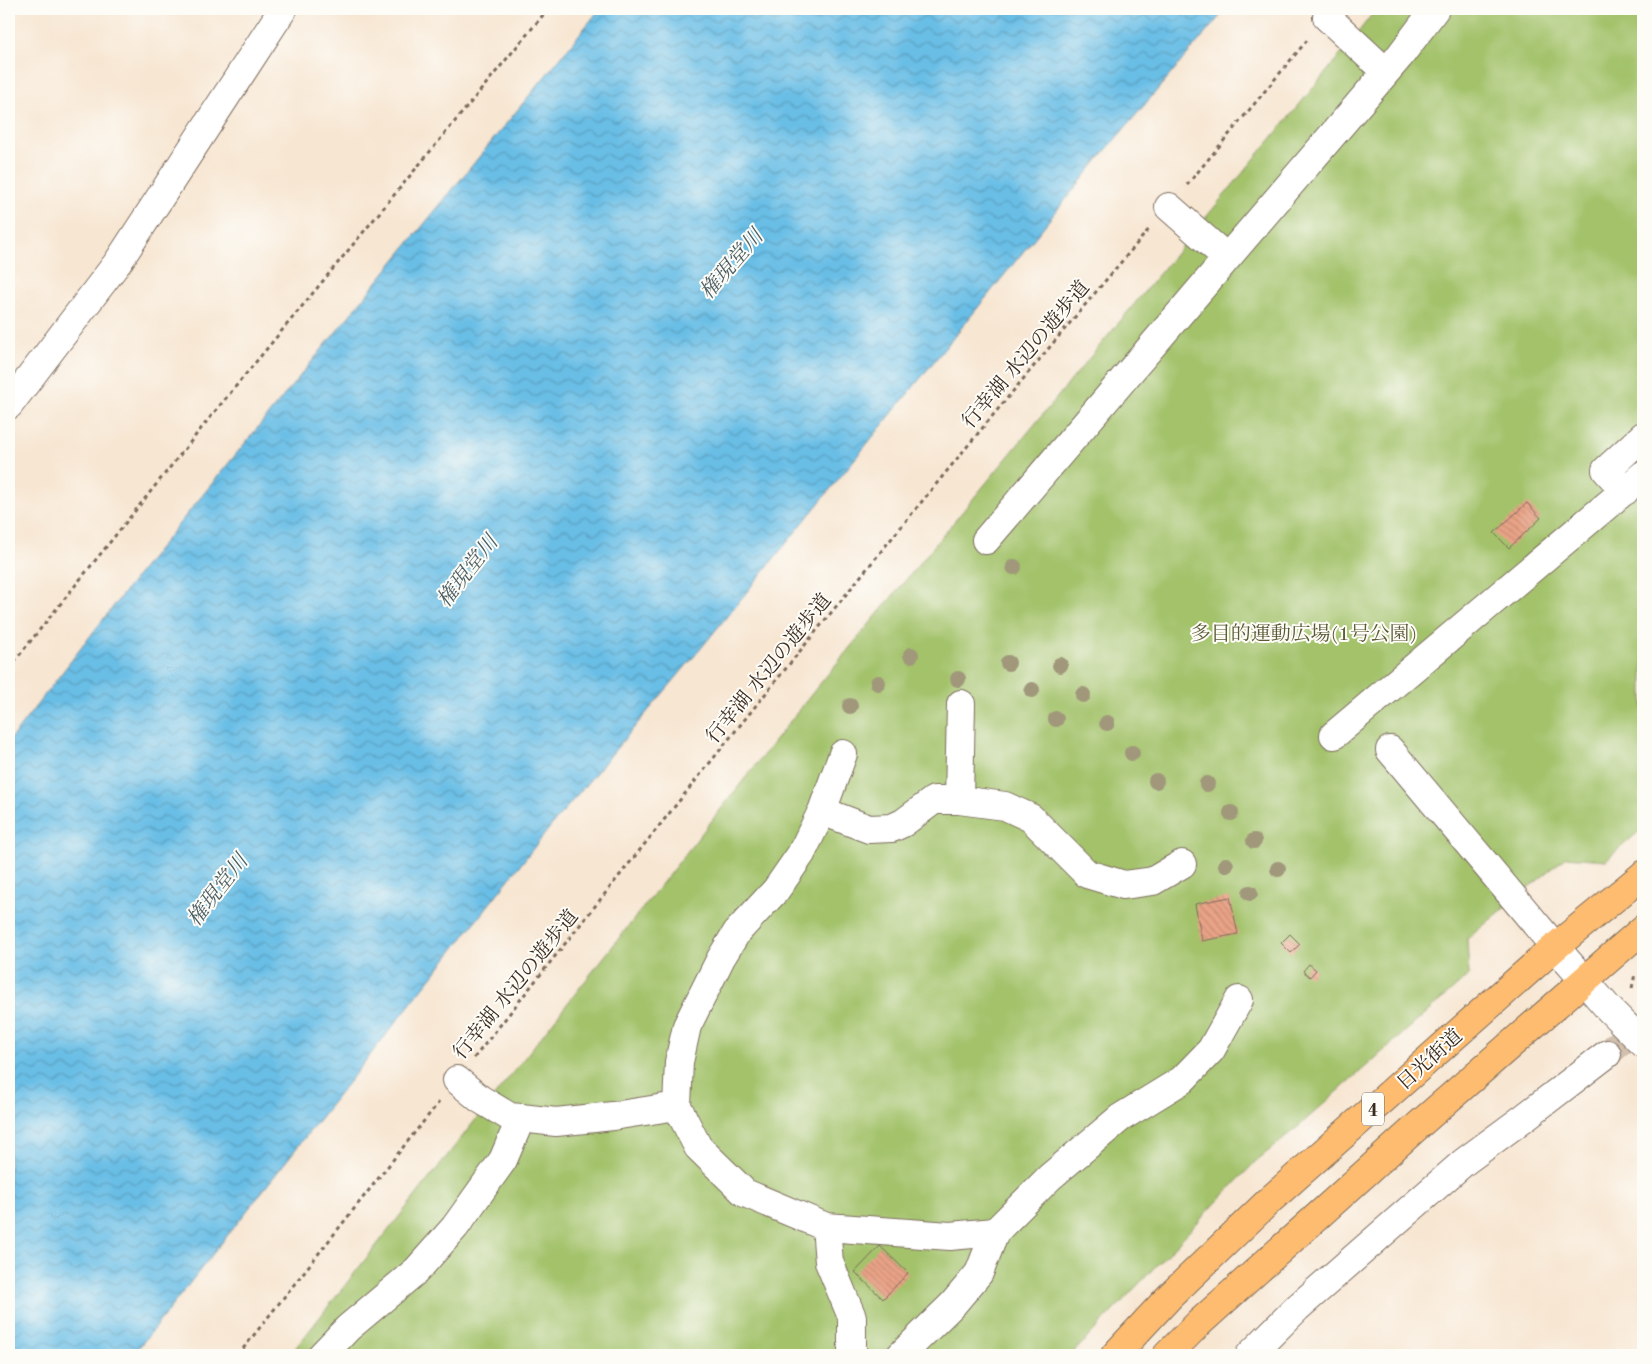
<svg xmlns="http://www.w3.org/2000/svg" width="1652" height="1364" font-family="'Old Standard TT','Noto Serif JP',serif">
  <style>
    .green { fill: #a3c26a; stroke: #6f7644 }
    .water { fill: url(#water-waves); stroke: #527482 }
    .building { fill: url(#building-back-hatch) }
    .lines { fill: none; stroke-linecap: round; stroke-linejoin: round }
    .minor-tunnel { stroke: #d1c0ae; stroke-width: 28; stroke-dasharray: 28 14; stroke-linecap: butt }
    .minor-casing { stroke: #7d6c5d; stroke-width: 30 }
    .highway-casing { stroke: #7d6c5d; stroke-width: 30 }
    .path { stroke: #7d6c5d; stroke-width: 3; stroke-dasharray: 4 4; stroke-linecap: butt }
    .minor { stroke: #fff; stroke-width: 28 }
    .highway { stroke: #fdbc70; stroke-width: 28 }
    .tree { fill: #a1987c }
    .labels { text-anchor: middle; stroke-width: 4; stroke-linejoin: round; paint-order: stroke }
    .shield { fill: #fdfcf7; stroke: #75695f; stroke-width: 1 }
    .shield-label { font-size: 19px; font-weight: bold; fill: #3b2a1e }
    .street-label { font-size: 20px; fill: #3b2a1e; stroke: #fdfcf7 }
    .park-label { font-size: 20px; fill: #5a5835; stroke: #fdfcf7 }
    .water-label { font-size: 21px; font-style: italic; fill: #4b5e64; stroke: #fdfcf7 }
  </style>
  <defs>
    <pattern id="water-waves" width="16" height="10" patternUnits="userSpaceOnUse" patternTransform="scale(1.25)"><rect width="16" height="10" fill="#69bee6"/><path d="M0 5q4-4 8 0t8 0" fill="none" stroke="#589bba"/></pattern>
    <pattern id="building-back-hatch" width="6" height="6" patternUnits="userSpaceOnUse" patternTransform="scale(1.25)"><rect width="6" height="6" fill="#eba488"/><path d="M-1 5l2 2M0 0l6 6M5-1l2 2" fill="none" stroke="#c0866f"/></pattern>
  </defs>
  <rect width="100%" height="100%" fill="#fdfcf7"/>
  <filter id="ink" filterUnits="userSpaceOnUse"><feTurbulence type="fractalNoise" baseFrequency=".02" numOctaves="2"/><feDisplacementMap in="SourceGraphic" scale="10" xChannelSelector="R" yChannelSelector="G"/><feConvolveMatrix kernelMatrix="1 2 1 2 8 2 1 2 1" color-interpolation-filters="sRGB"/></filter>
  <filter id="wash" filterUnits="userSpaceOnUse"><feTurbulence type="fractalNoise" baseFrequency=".0096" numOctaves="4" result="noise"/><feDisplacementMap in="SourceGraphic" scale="20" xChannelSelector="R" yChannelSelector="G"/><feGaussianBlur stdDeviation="1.12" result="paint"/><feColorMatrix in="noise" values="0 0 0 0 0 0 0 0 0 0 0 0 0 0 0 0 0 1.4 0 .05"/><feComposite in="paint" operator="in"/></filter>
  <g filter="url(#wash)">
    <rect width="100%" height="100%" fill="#f7e6d2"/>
    <path class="green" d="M1376 9H1643V828L1606 860 1566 857 1467 939 1469 975 1291 1133 1256 1161 1071 1355H290L814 691 1347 47Z"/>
    <path class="water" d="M600 9H1226L1101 156 702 647 551 826 133 1355H9V741L143 568Z"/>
    <g id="blocks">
      <path class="building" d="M1527 503 1541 518 1509 548 1494 533Z
        M1230 897 1238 934 1202 941 1195 904Z
        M1290 934 1300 944 1291 953 1281 943Z
        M1309 964 1316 970 1310 977 1303 971Z
        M880 1246 908 1273 883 1299 855 1272Z"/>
    </g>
  </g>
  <g filter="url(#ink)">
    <use href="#blocks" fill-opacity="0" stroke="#7d6c5d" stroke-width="1"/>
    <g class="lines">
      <path class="minor-tunnel" d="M1607 1054 1643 1023"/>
      <g class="minor-casing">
        <path id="minor" d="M1327 17 1386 72
          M1169 207 1227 258
          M9 405 118 262 283 9
          M1625 491 1606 470 1643 436
          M986 540 1399 57 1435 9
          M1334 735 1643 475
          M1390 750 1555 947 1609 1009 1643 1043
          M843 754 822 811 801 854 776 890 737 932 721 958 687 1026 679 1062 677 1106 698 1147 745 1193 826 1227 950 1236 995 1232 1050 1177 1120 1118 1182 1080 1211 1050 1239 1000
          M959 800 961 704
          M822 811 869 829 892 828 903 823 934 800H959L1005 806 1031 818 1087 874 1124 885 1153 881 1182 864
          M457 1080 480 1099 510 1117 521 1118 556 1122 613 1116 677 1106
          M826 1227 829 1262 852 1317V1355
          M322 1355 348 1328 417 1270 455 1227 503 1160 521 1118
          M901 1355 953 1304 979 1273 995 1232
          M1250 1355 1297 1308 1464 1162 1525 1117 1607 1054"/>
      </g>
      <g class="highway-casing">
        <path id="highway" d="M1115 1355 1170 1296 1271 1199 1555 947 1643 875
          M1167 1355 1198 1324 1421 1123 1643 929"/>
      </g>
      <path class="path" d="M1187 185 1309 38
        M9 668 212 415 548 9
        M1632 988 1635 974
        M474 1058C696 779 919 500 1150 228
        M238 1355 439 1102"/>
      <use href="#minor" class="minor"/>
      <use href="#highway" class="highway"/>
    </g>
    <g class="tree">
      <circle cx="1014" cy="567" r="8"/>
      <circle cx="911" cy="655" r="8"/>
      <circle cx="1008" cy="663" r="8"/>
      <circle cx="1060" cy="665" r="8"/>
      <circle cx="958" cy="679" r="8"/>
      <circle cx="878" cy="683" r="8"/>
      <circle cx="1032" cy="690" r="8"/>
      <circle cx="1083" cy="695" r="8"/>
      <circle cx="850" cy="706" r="8"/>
      <circle cx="1056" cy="719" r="8"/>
      <circle cx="1107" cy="723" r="8"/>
      <circle cx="1132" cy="753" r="8"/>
      <circle cx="1156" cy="781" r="8"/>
      <circle cx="1207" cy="784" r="8"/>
      <circle cx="1231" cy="813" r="8"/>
      <circle cx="1254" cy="841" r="8"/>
      <circle cx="1226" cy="865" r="8"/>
      <circle cx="1278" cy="869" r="8"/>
      <circle cx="1250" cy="893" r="8"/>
    </g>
  </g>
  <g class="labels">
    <rect class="shield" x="1362" y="1092.5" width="22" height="33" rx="4"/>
    <g class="shield-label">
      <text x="1373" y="1116">4</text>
    </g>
    <g class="street-label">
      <text transform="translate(1025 354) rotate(-50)" y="7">行幸湖 水辺の遊歩道</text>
      <text transform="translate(768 668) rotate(-51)" y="7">行幸湖 水辺の遊歩道</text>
      <text transform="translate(515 984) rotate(-51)" y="7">行幸湖 水辺の遊歩道</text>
      <text transform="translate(1429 1059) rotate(-42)" y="7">日光街道</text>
    </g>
    <g class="park-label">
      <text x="1304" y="640">多目的運動広場(1号公園)</text>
    </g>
    <g class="water-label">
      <text transform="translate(731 264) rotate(-49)" y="7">権現堂川</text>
      <text transform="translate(467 571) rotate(-52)" y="7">権現堂川</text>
      <text transform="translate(217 890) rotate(-52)" y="7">権現堂川</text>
    </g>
  </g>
  <rect width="1652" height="1364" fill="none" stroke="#fdfcf7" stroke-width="30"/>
</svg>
